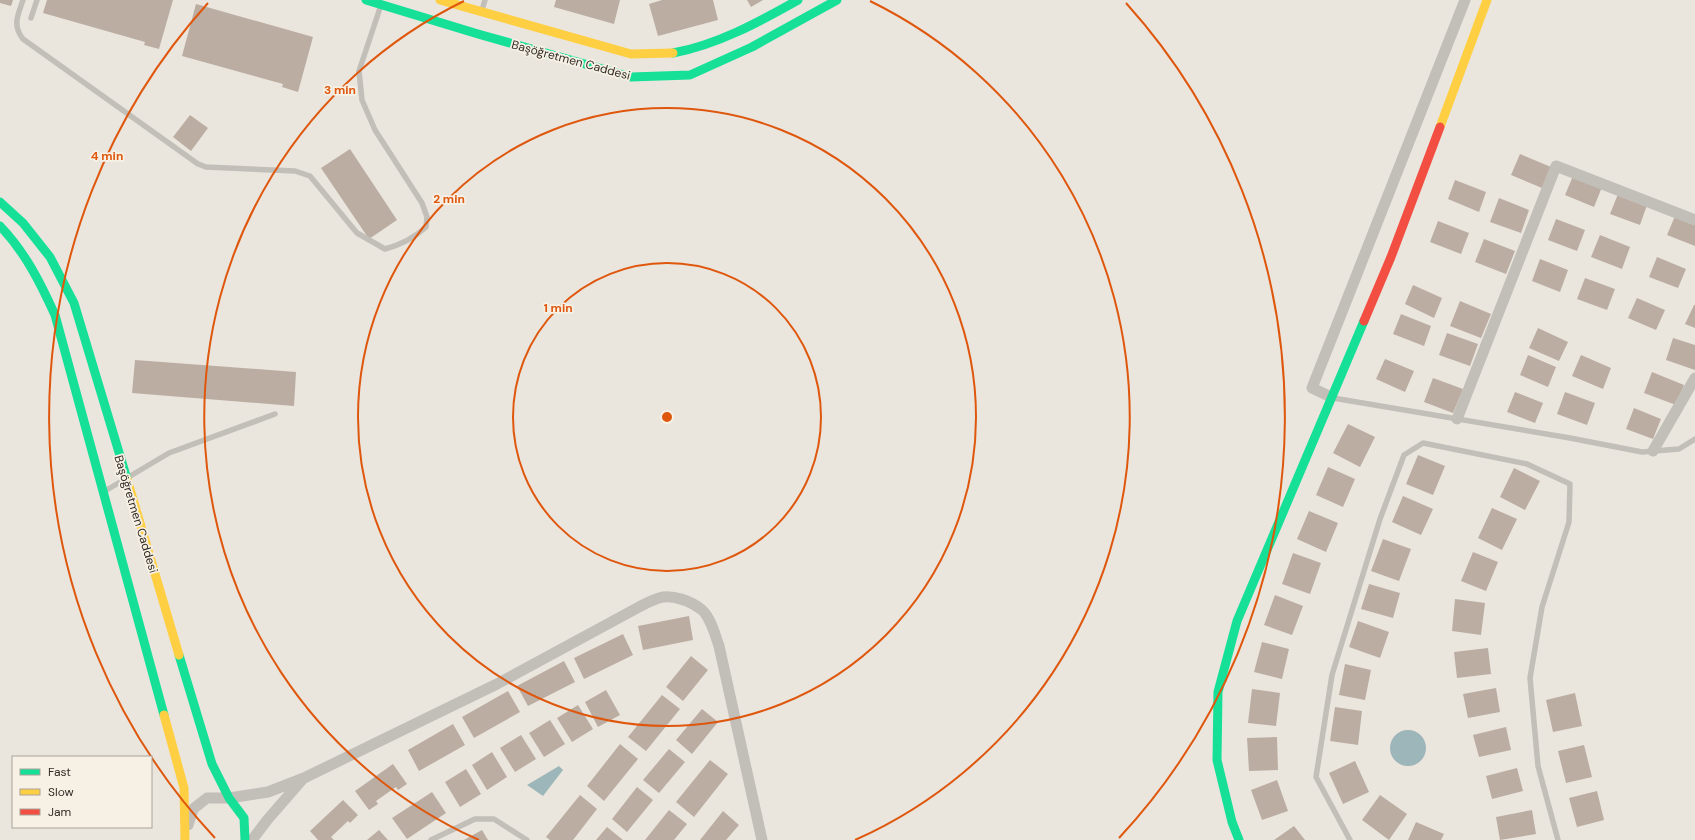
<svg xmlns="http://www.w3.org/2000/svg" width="1695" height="840" font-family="'DM Sans',sans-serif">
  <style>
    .water { fill: #9db6b9 }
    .building { fill: #bcada2 }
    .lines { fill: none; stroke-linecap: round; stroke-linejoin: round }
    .lane { stroke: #c2beb8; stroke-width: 5.5 }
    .street { stroke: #c2beb8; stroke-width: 11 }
    .fast { stroke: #16e098; stroke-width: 9 }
    .slow { stroke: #ffcf43; stroke-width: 9 }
    .jam { stroke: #f24e42; stroke-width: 9 }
    .ring { fill: none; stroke: #df570d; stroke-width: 2 }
    .labels { text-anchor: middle; stroke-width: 3.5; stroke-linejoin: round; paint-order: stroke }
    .street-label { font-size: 12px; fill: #322c27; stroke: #f7f1e5 }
    .centre { fill: #df570d; stroke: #f7f1e5; stroke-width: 2 }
    .ring-label { font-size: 12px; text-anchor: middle; font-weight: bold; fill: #df570d; stroke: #f7f1e5; stroke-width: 3.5; stroke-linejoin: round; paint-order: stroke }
  </style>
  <rect width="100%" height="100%" fill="#eae6de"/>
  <path class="water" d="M1390 748a18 18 0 1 1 36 0a18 18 0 1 1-36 0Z
    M559 766 563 770 543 796 527 785Z"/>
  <path class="building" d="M0 0H13L11 6 0 3Z
    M47 0H173L159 49 144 45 145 42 43 13Z
    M556 0H620L614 24 554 7Z
    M662 0H713L718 20 658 36 649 4Z
    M747 0H763L751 7Z
    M196 4 313 37 298 92 282 87 283 84 182 56Z
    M190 115 208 128 191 151 173 137Z
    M350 149 397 220 369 239 321 168Z
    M1520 154 1551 167 1542 188 1511 175Z
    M1573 176 1602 187 1594 207 1565 195Z
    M1455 180 1486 192 1479 212 1448 199Z
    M1618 194 1647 205 1640 225 1610 214Z
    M1499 198 1529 210 1521 233 1490 222Z
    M1675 216 1695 224V246L1667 235Z
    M1556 219 1585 230 1577 251 1548 240Z
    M1438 221 1469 233 1461 254 1430 242Z
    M1600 235 1630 247 1622 269 1591 257Z
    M1484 239 1515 251 1506 274 1475 262Z
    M1657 257 1686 269 1678 288 1649 277Z
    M1540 259 1568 270 1560 292 1532 281Z
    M1585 278 1615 289 1607 310 1577 299Z
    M1413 285 1442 298 1434 318 1405 304Z
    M1637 298 1665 310 1656 330 1628 318Z
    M1460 301 1491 314 1481 338 1450 326Z
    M1694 305H1695V328L1685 324Z
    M1401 314 1431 326 1424 346 1393 334Z
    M1538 328 1568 342 1559 361 1529 348Z
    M1447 333 1478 344 1470 366 1439 355Z
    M1673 338 1695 345V370L1666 360Z
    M1528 355 1556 367 1548 387 1520 375Z
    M1581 355 1611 368 1603 389 1572 376Z
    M1385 359 1414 371 1405 392 1376 379Z
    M135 360 296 372 294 406 132 393Z
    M1652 372 1684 385 1676 405 1644 393Z
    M1433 378 1463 389 1453 413 1424 402Z
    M1515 392 1543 403 1535 423 1507 412Z
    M1565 392 1595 403 1587 425 1557 414Z
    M1634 408 1661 419 1653 439 1626 429Z
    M1348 424 1375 437 1360 467 1333 453Z
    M1418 455 1445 466 1433 495 1406 484Z
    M1328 467 1355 479 1343 507 1316 495Z
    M1514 468 1540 481 1525 510 1500 497Z
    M1403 496 1433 509 1421 535 1392 522Z
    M1492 508 1517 519 1502 550 1478 538Z
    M1309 511 1338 523 1326 552 1297 539Z
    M1383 539 1411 549 1399 581 1371 571Z
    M1473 552 1498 562 1486 591 1461 581Z
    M1293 553 1321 563 1310 594 1282 584Z
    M1369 584 1400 593 1393 618 1361 609Z
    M1275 595 1303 606 1292 635 1264 625Z
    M1455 599 1485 603 1481 635 1452 631Z
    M689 616 693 640 643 650 638 626Z
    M1358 621 1389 632 1380 658 1349 647Z
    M623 634 633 655 584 679 574 658Z
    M1262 642 1289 649 1282 679 1254 672Z
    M1488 648 1491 674 1457 678 1454 652Z
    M691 656 708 670 683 701 666 687Z
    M564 661 575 682 528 706 517 686Z
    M1345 664 1371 670 1365 700 1339 695Z
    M1496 688 1500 712 1468 718 1463 694Z
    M1252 689 1280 693 1276 726 1248 723Z
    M606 690 620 715 598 727 585 702Z
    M508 691 520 712 474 738 462 717Z
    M1575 693 1582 726 1553 732 1546 700Z
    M662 695 680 709 646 751 628 737Z
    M578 705 593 729 572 742 557 718Z
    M1335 707 1362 711 1358 745 1330 741Z
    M702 709 718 722 692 754 676 740Z
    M550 720 565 744 544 757 529 733Z
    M453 724 465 745 419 771 408 750Z
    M1506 727 1511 750 1479 757 1473 735Z
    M521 735 536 759 515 772 500 748Z
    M1277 737 1278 770 1249 771 1247 738Z
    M620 744 638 759 604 801 587 786Z
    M1584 745 1592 777 1566 783 1558 751Z
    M669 749 685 762 659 793 643 780Z
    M492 752 507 777 487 790 472 765Z
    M710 760 728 774 694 817 676 802Z
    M1355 761 1369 792 1343 804 1329 773Z
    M393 764 407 784 398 790 396 787 376 801 378 804 369 810 355 791Z
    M1517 768 1523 791 1492 799 1486 776Z
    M466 769 481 794 460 807 445 782Z
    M1277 780 1288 811 1262 820 1251 790Z
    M637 787 653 800 627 832 612 819Z
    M1597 791 1604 820 1577 827 1569 798Z
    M432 792 446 813 407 839 392 818Z
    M580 795 597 809 573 840H550L546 837Z
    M1380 795 1407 814 1389 840 1362 820Z
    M343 800 358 815 350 823 348 821 331 837 334 840H318L310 831Z
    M669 810 687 824 674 840H645Z
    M1532 810 1536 834 1500 840 1496 817Z
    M723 811 739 825 726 840H700Z
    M1416 822 1444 834 1441 840H1408Z
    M1294 826 1305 840H1274Z
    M607 827 623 840H596Z
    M379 830 388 840H367Z
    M482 830 488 840H464Z"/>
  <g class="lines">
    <path class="lane" d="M23 0C18 15 12 25 23 39L198 164 206 167 295 171 310 176 357 233 385 249C400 245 414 238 426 227L427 217 422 203 375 130 362 100 359 71 381 5
      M482 10 485 0
      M31 18 37 0
      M1333 398 1570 438 1642 452 1679 449 1695 439
      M105 491 169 453 275 414
      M431 840 475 819H494L527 840
      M1350 840 1316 777 1332 675 1380 519 1404 455 1423 443 1527 464 1570 484 1569 522 1542 607 1530 678 1538 766 1558 840"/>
    <path class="street" d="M1331 397 1312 388 1465 0
      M1457 419 1556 166 1695 220
      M1653 451 1695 378
      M188 825 193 809 207 798H229L268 792 304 778 497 684 639 607C645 604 652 600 659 598 672 594 691 601 702 610 711 618 715 635 719 646L762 840
      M252 840 268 819 302 780"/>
    <path class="fast" d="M366 0 478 34 631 77 690 75 752 47 837 0
      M673 53C717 45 759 22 798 0
      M0 202 23 223 50 257 74 303 127 479
      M0 226C25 252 40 282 55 315L164 715
      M179 655 212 764 229 798 244 818 245 840
      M1239 840 1232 822 1217 760 1218 692 1237 621 1364 321"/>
    <path class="slow" d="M440 0 631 54 673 53
      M1440 127 1487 0
      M127 479 179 655
      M164 715 184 788 185 840"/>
    <path class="jam" d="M1364 321 1391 257 1440 127"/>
  </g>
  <g class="ring">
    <circle cx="667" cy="417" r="154"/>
    <circle cx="667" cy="417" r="309"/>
    <path d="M479 840A463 463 0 0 1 464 1M870 1A463 463 0 0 1 855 840"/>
    <path d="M215 838A618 618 0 0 1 208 3M1126 3A618 618 0 0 1 1119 838"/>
  </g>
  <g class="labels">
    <g class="street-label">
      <text transform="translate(571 60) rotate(15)" y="4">Başöğretmen Caddesi</text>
      <text transform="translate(136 514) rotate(73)" y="4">Başöğretmen Caddesi</text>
    </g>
  </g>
  <circle cx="667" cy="417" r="6" class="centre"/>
  <g class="ring-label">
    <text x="340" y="94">3 min</text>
    <text x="107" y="160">4 min</text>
    <text x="449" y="203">2 min</text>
    <text x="558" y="312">1 min</text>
  </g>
  <rect x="12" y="756" width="140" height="72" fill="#f7f1e5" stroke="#a8a299"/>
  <rect x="20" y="769" width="20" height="6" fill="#16e098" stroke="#a8a299"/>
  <text x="48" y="776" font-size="12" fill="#322c27">Fast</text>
  <rect x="20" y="789" width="20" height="6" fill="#ffcf43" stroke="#a8a299"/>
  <text x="48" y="796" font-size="12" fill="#322c27">Slow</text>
  <rect x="20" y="809" width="20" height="6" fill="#f24e42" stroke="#a8a299"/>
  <text x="48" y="816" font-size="12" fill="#322c27">Jam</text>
</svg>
